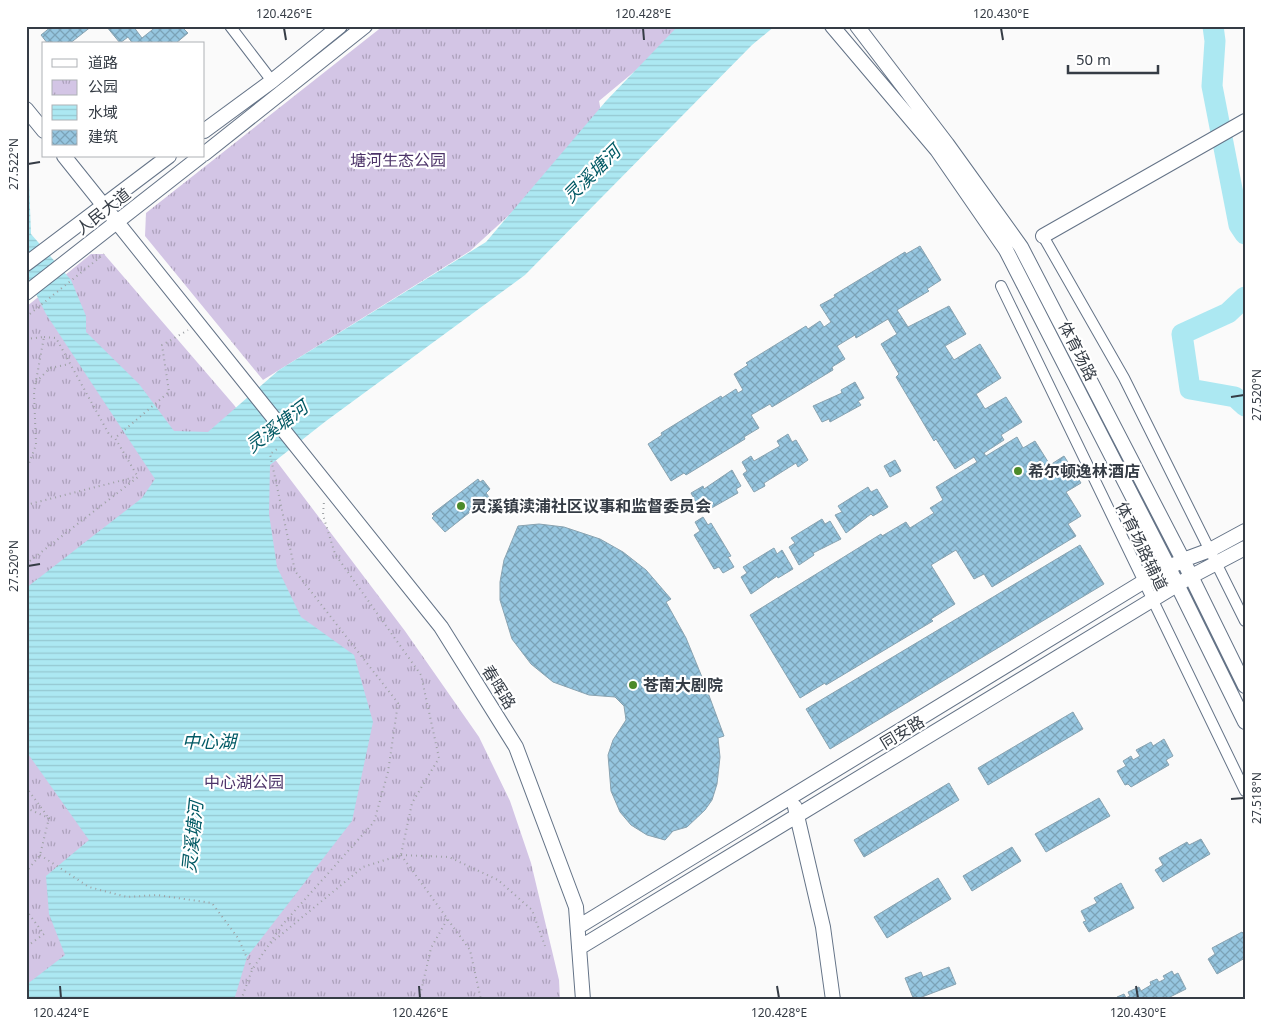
<svg xmlns="http://www.w3.org/2000/svg" width="1271" height="1026" font-family="'Noto Sans','Noto Sans SC',sans-serif">
  <style>
    .park { fill: url(#park-tufts) }
    .water { fill: url(#water-rules) }
    .lines { fill: none; stroke-linecap: round; stroke-linejoin: round }
    .river { stroke: #ace8f2; stroke-width: 21 }
    .building { fill: url(#building-cross-hatch); stroke: #89a3b1 }
    .street-casing { stroke: #647387; stroke-width: 12 }
    .secondary-casing { stroke: #647387; stroke-width: 16 }
    .path { stroke: #9ea1a5; stroke-width: 2; stroke-dasharray: 1 4; stroke-linecap: butt }
    .street { stroke: #fff; stroke-width: 10 }
    .secondary { stroke: #fff; stroke-width: 14 }
    .ticks { fill: none; stroke: #353c45; stroke-width: 2 }
    .poi-dot { fill: #4c8a2a; stroke: #fff; stroke-width: 2 }
    .labels { text-anchor: middle; stroke-width: 4.5; stroke-linejoin: round; paint-order: stroke }
    .park-label { font-size: 16px; fill: #4d3469; stroke: #fff }
    .street-label { font-size: 16px; fill: #353c45; stroke: #fff }
    .poi-label { font-size: 16px; font-weight: bold; fill: #353c45; stroke: #fff; text-anchor: start }
    .water-label { font-size: 18px; font-style: italic; fill: #005964; stroke: #fff }
    .neatline { fill: none; stroke: #353c45; stroke-width: 2 }
    .ticks-label { font-size: 12px; text-anchor: middle; fill: #353c45 }
  </style>
  <defs>
    <pattern id="park-tufts" width="24" height="20" patternUnits="userSpaceOnUse" patternTransform="scale(1.25)"><rect width="24" height="20" fill="#d3c5e5"/><path d="M3 7l-1-3M5 7V3M7 7l1-3M15 17l-1-3M17 17v-4M19 17l1-3" fill="none" stroke="#aca1bb"/></pattern>
    <pattern id="water-rules" width="6" height="5" patternUnits="userSpaceOnUse" patternTransform="scale(1.25)"><rect width="6" height="5" fill="#ace8f2"/><path d="M0 2.5h6" fill="none" stroke="#95c8d1"/></pattern>
    <pattern id="building-cross-hatch" width="8" height="8" patternUnits="userSpaceOnUse" patternTransform="scale(1.25)"><rect width="8" height="8" fill="#96c6e0"/><path d="M0 0l8 8M0 8l8-8" fill="none" stroke="#7ba2b7"/></pattern>
  </defs>
  <rect width="100%" height="100%" fill="#fafafa"/>
  <path class="park" d="M383 26H689L599 101 604 128 470 251 263 380 145 236 146 213Z
    M91 254H104L234 405 405 631 479 737 510 801 531 863 559 980 560 1000H26V307Z"/>
  <path class="water" d="M678 26H775L752 45 525 275 326 421 270 465 269 514 277 567 301 617 354 655 373 722 352 821 247 957 234 1000H26V985L65 955 49 914 46 876 89 840 26 751V588L142 498 155 479 46 314 26 274V179L29 182 31 234 71 280 86 316V332L139 384 174 431 208 432 279 370 486 242 606 101Z"/>
  <g class="lines">
    <path class="river" d="M1213 26 1215 41 1212 86 1239 225 1245 234
      M1245 297 1228 313 1182 334 1190 389 1235 397 1245 406"/>
  </g>
  <path class="building" d="M52 26H92L69 44H53L51 41 48 44 41 35Z
    M106 26H133L142 38 157 26H181L188 33 175 44H133L128 37 120 43Z
    M920 246 941 280 927 289 929 291 897 310 908 327 949 306 966 334 945 346 954 360 980 344 1001 378 976 394 985 409 1006 397 1022 422 1001 435 1004 440 984 453 986 456 1017 437 1023 448 1035 441 1050 465 1064 456 1081 483 1066 492 1081 516 1068 524 1076 536 992 587 984 574 974 579 956 550 931 565 955 604 931 619 933 621 826 685 825 683 800 698 750 615 881 534 882 536 906 522 910 528 934 513 930 508 943 500 936 487 977 462 974 457 955 469 936 439 934 441 896 377 899 374 881 344 897 334 888 319 856 338 855 335 837 346 845 359 832 367 833 370 772 407 770 404 751 415 759 428 744 437 745 439 686 475 684 473 671 481 648 444 662 435 661 433 721 396 722 398 736 389 738 393 743 390 734 374 748 365 746 363 806 326 808 329 820 321 824 327 831 322 820 305 835 297 834 295 905 252 906 254Z
    M855 382 864 398 858 401 861 405 830 422 829 419 822 422 813 406 842 393 841 390Z
    M788 434 792 442 796 440 808 460 798 467 796 463 764 483 765 486 754 492 743 474 747 471 742 462 751 456 754 461 780 446 777 441Z
    M895 460 901 471 890 477 884 466Z
    M732 470 741 486 736 489 738 493 708 510 706 506 700 510 691 493 703 486 704 489Z
    M478 479 480 482 483 480 490 489 486 493 489 497 445 532 432 518 434 516 432 514Z
    M868 487 871 492 877 489 888 507 873 516 871 514 846 533 835 515 842 512 838 506Z
    M703 517 708 525 711 523 731 556 728 557 734 567 723 573 719 567 714 569 694 535 700 531 695 522Z
    M822 519 825 524 830 521 841 539 813 553 814 555 799 565 789 547 795 543 791 538Z
    M539 524 564 527 600 539 623 552 646 570 671 599 666 602 686 638 704 682 724 736 718 738 720 757 717 784 712 800 705 810 687 827 673 831 665 840 647 835 631 825 620 812 611 791 608 755 613 740 626 720 624 706 615 697 589 695 553 682 531 664 512 639 500 600V582L504 560 518 526Z
    M1080 545 1104 584 830 749 806 709Z
    M774 548 777 554 782 550 793 569 778 578 777 576 751 594 741 577 747 573 743 567Z
    M1073 712 1083 729 988 785 978 768Z
    M1164 739 1173 756 1166 760 1169 765 1131 787 1128 784 1125 785 1117 771 1126 766 1123 761 1131 756 1133 760 1140 756 1136 750 1151 742 1153 746Z
    M949 783 959 800 864 857 854 840Z
    M1099 798 1110 816 1046 852 1035 834Z
    M1201 839 1210 854 1163 882 1155 870 1163 865 1159 858 1187 842 1189 845Z
    M1012 847 1021 861 972 891 963 876Z
    M938 878 951 899 887 938 874 917Z
    M1121 883 1134 908 1089 932 1083 922 1086 921 1081 911 1097 903 1094 898Z
    M1242 932 1245 935V958L1217 974 1208 959 1215 954 1212 948Z
    M949 967 956 984 914 1000 905 978 921 972 923 977Z
    M1172 971 1174 975 1178 973 1186 989 1164 1000H1118L1117 997 1124 994 1126 998 1130 996 1128 992 1139 987 1141 991 1151 985 1150 982 1157 979 1159 982 1165 979 1163 976Z"/>
  <g class="lines">
    <g class="street-casing">
      <path id="street" d="M230 26 272 81
        M1043 236 1124 378 1245 621
        M1001 286 1245 791"/>
    </g>
    <g class="secondary-casing">
      <path id="secondary" d="M832 26 937 150 1006 250 1169 568 1245 722
        M857 26 947 144 1021 247 1183 560 1245 686
        M26 109 44 131
        M204 131 272 81 340 26
        M204 154 365 26
        M64 156 441 627 516 747 576 907 583 1000
        M1043 236 1245 121
        M26 264 169 156
        M26 293 201 156
        M795 807 823 927 833 1000
        M578 927 1143 582 1183 560 1210 550 1245 531
        M579 948 1190 577 1245 548"/>
    </g>
    <path class="path" d="M26 317 104 254
      M44 337 56 338 110 436 115 438
      M26 339 44 337 34 392 36 445 26 471
      M36 382 50 368 70 364
      M26 505 135 477
      M26 564 138 477 115 438 169 392 162 345 188 330
      M26 787 48 817
      M26 808 49 818 40 855 26 872
      M40 855 89 887 127 897 157 895 212 903 238 938 252 969
      M401 855 449 857 498 880 532 910 545 946
      M401 855 470 950 481 1000
      M26 910 44 934 26 947
      M271 943 363 867 401 855 412 803 439 758 421 675 335 554 323 515 324 501
      M241 1000 252 970 282 925 374 822 388 772 398 703 295 571 270 454 280 447
      M419 1000 431 948 448 918"/>
    <use href="#street" class="street"/>
    <use href="#secondary" class="secondary"/>
  </g>
  <path class="ticks" d="M284 28 286 40M643 28 644 40M1001 28 1003 40M28 164 40 162M1231 397 1244 395M28 566 40 564M1231 799 1244 798M60 986 61 998M419 986 420 998M777 986 779 998M1136 986 1138 998"/>
  <g class="poi-dot">
    <circle cx="1018" cy="471" r="5"/>
    <circle cx="461" cy="506" r="5"/>
    <circle cx="633" cy="685" r="5"/>
  </g>
  <g class="labels">
    <g class="park-label">
      <text x="398" y="166">塘河生态公园</text>
      <text x="244" y="788">中心湖公园</text>
    </g>
    <g class="street-label">
      <text transform="translate(103 211) rotate(-38)" y="6">人民大道</text>
      <text transform="translate(1078 351) rotate(63)" y="6">体育场路</text>
      <text transform="translate(1142 546) rotate(64)" y="6">体育场路辅道</text>
      <text transform="translate(499 687) rotate(58)" y="6">春晖路</text>
      <text transform="translate(902 732) rotate(-31)" y="6">同安路</text>
    </g>
    <g class="poi-label">
      <text x="1028" y="477">希尔顿逸林酒店</text>
      <text x="471" y="512">灵溪镇渎浦社区议事和监督委员会</text>
      <text x="643" y="691">苍南大剧院</text>
    </g>
    <g class="water-label">
      <text transform="translate(592 174) rotate(-45)" y="6">灵溪塘河</text>
      <text transform="translate(277 427) rotate(-37)" y="6">灵溪塘河</text>
      <text x="209" y="748">中心湖</text>
      <text transform="translate(193 837) rotate(-84)" y="6">灵溪塘河</text>
    </g>
  </g>
  <rect width="1271" height="1026" fill="none" stroke="#ffffff" stroke-width="55"/>
  <rect x="42" y="42" width="162" height="115" fill="#ffffff" stroke="#aeb1b5"/>
  <rect x="52" y="59" width="25" height="8" fill="#ffffff" stroke="#aeb1b5"/>
  <text x="88" y="68" font-size="15" fill="#353c45">道路</text>
  <rect x="52" y="80" width="25" height="15" fill="url(#park-tufts)" stroke="#aeb1b5"/>
  <text x="88" y="92" font-size="15" fill="#353c45">公园</text>
  <rect x="52" y="105" width="25" height="15" fill="url(#water-rules)" stroke="#aeb1b5"/>
  <text x="88" y="118" font-size="15" fill="#353c45">水域</text>
  <rect x="52" y="130" width="25" height="15" fill="url(#building-cross-hatch)" stroke="#aeb1b5"/>
  <text x="88" y="142" font-size="15" fill="#353c45">建筑</text>
  <path d="M1068 65v8h90v-8" fill="none" stroke="#353c45" stroke-width="2.5"/>
  <text x="1076" y="65" font-size="15" fill="#353c45" stroke="#ffffff" stroke-width="4" paint-order="stroke">50 m</text>
  <rect x="28" y="28" width="1216" height="970" class="neatline"/>
  <g class="ticks-label">
    <text x="284" y="18">120.426°E</text>
    <text x="643" y="18">120.428°E</text>
    <text x="1001" y="18">120.430°E</text>
    <text transform="translate(14 164) rotate(-90)" y="4">27.522°N</text>
    <text transform="translate(1257 395) rotate(-90)" y="4">27.520°N</text>
    <text transform="translate(14 566) rotate(-90)" y="4">27.520°N</text>
    <text transform="translate(1257 798) rotate(-90)" y="4">27.518°N</text>
    <text x="61" y="1017">120.424°E</text>
    <text x="420" y="1017">120.426°E</text>
    <text x="779" y="1017">120.428°E</text>
    <text x="1138" y="1017">120.430°E</text>
  </g>
</svg>
